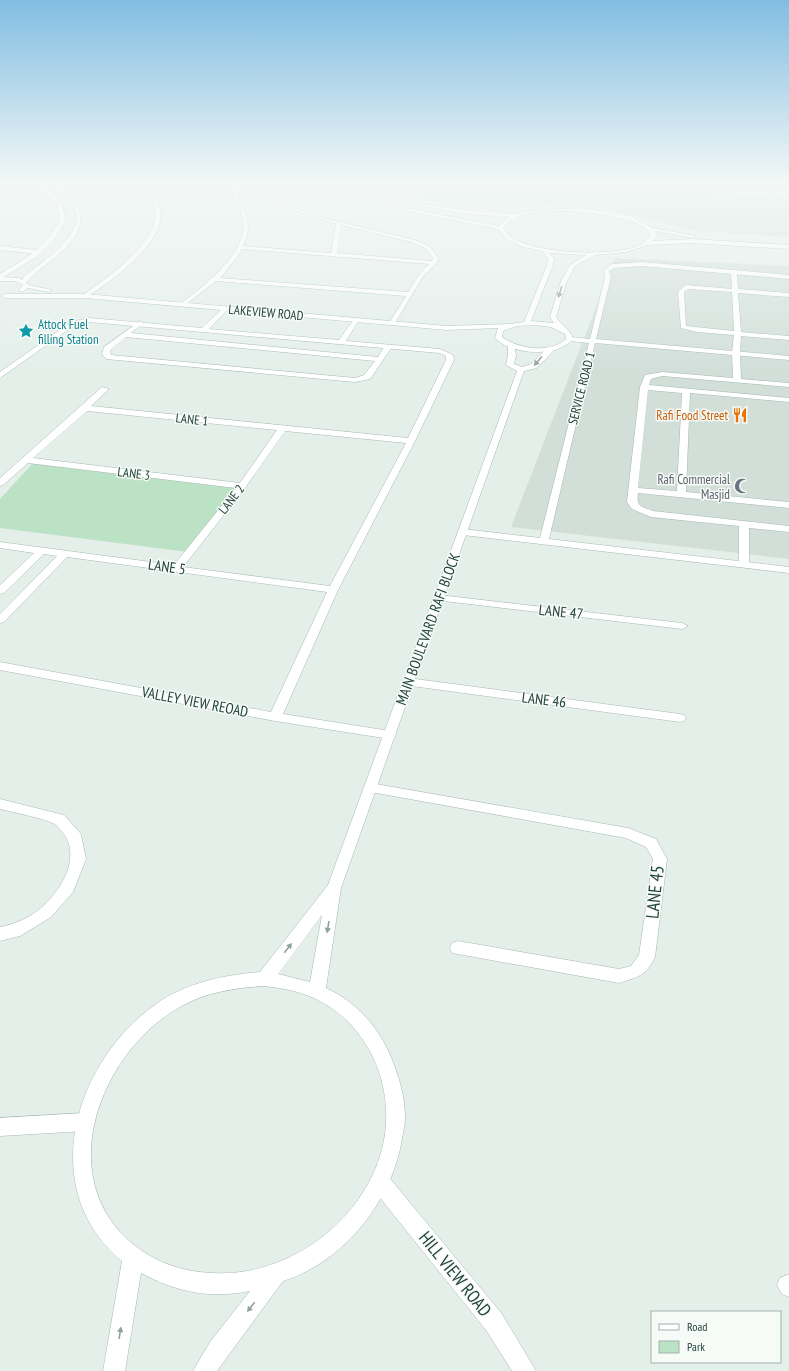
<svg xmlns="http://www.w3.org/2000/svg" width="789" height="1371" font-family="'PT Sans Narrow',sans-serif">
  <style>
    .built { fill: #d2dfd9 }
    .green { fill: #bce2c6 }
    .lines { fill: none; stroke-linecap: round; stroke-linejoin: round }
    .service-casing { stroke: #a7b8b2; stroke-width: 1 }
    .minor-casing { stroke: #a7b8b2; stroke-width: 1 }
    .tertiary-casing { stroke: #a7b8b2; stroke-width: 1 }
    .secondary-casing { stroke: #a2bcb3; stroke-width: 1 }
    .path { stroke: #82b5a6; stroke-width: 1; stroke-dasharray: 1 1.5; stroke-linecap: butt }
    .service { fill: #fff; fill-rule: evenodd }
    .minor { fill: #fff; fill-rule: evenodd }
    .tertiary { fill: #fff; fill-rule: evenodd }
    .secondary { fill: #fff; fill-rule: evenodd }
    .oneway { fill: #90a19c }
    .labels { text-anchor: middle; stroke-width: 3; stroke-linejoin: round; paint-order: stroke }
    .far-street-label { font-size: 13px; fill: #22433a; stroke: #f6fbf8 }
    .far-culture-label { font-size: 13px; fill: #0d838f; stroke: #f6fbf8; text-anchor: start }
    .far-food-label { font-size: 13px; fill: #c56008; stroke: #f6fbf8; text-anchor: end }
    .far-worship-label { font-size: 13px; fill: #5b616d; stroke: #f6fbf8; text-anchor: end }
    .street-label { font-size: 15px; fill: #22433a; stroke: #f6fbf8 }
    .near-street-label { font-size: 18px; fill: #22433a; stroke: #f6fbf8 }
  </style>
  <rect width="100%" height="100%" fill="#e5efea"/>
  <path class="built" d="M352 181H632L674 190 789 198V237L695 231 601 207 548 205 481 208 459 206 421 199Z
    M615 258 789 266V559L511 527Z"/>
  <path class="green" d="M33 463 237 488 188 552 0 528V499Z"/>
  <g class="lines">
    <g class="service-casing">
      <path id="service" d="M734 271 737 273 738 289 789 293V297L738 293 741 332 789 336V340L741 336 740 353 741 379 789 383V387L662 376 651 379 649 385 789 398V402L690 393 686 492 789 502V508L638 493C636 507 641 506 653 511L789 526V532L749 528V564L744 567 739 564V526L651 517 632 509 627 502 640 387 645 375 662 372 733 378 732 353 734 335 697 332 681 328 678 292 686 285 732 289 731 273ZM688 289 732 292 734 331 686 326 684 292ZM648 390 682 393 677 491 638 488Z
        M140 321 142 322V324L131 333 378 357 385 345 392 347 370 379 355 382 106 359 102 354 104 347ZM126 337 375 361 364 375 355 378 111 355 110 350Z"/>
    </g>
    <g class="minor-casing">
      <path id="minor" d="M129 181C138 181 148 190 154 197 183 232 111 281 87 297H83V295C106 278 168 238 153 203 149 193 137 188 129 181Z
        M222 181H227L240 189 327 219 415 240 429 246 439 258 436 264 424 275 395 323 392 325 389 323 406 296 216 281 184 306H180V304C205 285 253 250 242 214 240 208 236 203 233 198L235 190ZM240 192 336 224 331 253 243 246C252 228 248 214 237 198ZM341 225 411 242 425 248 433 258 432 261 337 253ZM242 249 429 264 420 273 408 292 220 278 237 257Z
        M0 246 38 250 41 252 38 254 0 250Z
        M642 262 789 275V279L642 266 614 268 609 271 611 277 596 339 789 356V360L595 343 549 539 789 567V573L463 535 458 532 463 529 540 538 589 343 570 341 567 339 570 337 590 339 605 277 604 270 612 264Z
        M224 307 229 308 209 329 339 340 354 319 356 318 359 320 346 341 440 349 453 355 454 360 415 441 338 590 283 714 390 731 394 732 396 735 394 738 390 739 275 721 0 670V662L271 712 327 592 67 557 4 622 0 623V614L57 556 44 554 4 593 0 594V585L34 553 0 548V542L174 565 236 488 28 463 3 485 0 486V478L102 387 109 389 91 406 408 438 446 360V356L439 353 89 322 75 325 0 378V372L71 322 89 318 202 328ZM87 411 277 430 240 483 33 458ZM285 431 406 443 330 586 183 567 245 488Z
        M439 595 682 623 688 626 682 629 435 600 434 598Z
        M408 678 680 714 684 715 686 718 684 721 680 722 404 685 402 682 404 679Z
        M370 783 628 828 656 839 667 859 655 957C646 976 638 977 619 983L452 953 450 948 452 943 458 941 619 969 631 966 639 955 653 859 646 847 626 838 365 791 363 788 365 785Z
        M0 799 64 815 81 834 86 859 73 892 51 917 20 936 0 941V927C13 925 31 917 41 908 65 887 85 850 56 825 49 819 11 812 0 809Z
        M85 1113 91 1116 94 1122 91 1128 85 1131 0 1136V1118Z
        M380 1172 387 1175 502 1314 536 1371H512L486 1330 373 1189 370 1182 373 1175Z
        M787 1275H789V1297L782 1294 777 1285 780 1278Z"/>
    </g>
    <g class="tertiary-casing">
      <path id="tertiary" d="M24 181C36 181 56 192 62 204 64 209 64 215 66 220L54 240 38 256 0 279V274C28 257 43 249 60 220L57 204 44 192Z
        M40 181C49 181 62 189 69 196 99 226 64 251 39 270 35 273 27 283 24 284L21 282 24 276C42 262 88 233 74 206 67 193 50 190 40 181Z
        M508 344 514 345 516 355 514 364 522 367 531 364 549 346 556 348 537 368 524 371 341 888 326 988C356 1002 378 1026 391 1057 399 1077 405 1096 405 1118 405 1125 403 1132 402 1139 392 1201 344 1262 283 1281L217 1371H193L210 1342 250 1291C210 1299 176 1292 141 1273L125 1371H103L122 1261C35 1189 75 1061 156 1004 186 983 224 975 260 972L328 885 517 371 506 365 508 355ZM322 915 310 982 278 974ZM264 986C279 988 295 990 309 996 371 1021 400 1094 380 1156 358 1226 284 1278 211 1273 176 1271 146 1259 121 1233 56 1163 106 1048 180 1007 206 992 235 988 264 986Z"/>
    </g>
    <g class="secondary-casing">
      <path id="secondary" d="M299 181H306L370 201 499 226 509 217 464 214 422 206 425 204 464 210 515 214 537 210 581 208 631 216 652 228 696 236 693 238 655 231 657 236 652 241 692 239 789 245V249L692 243 648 245 626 252 595 255 575 266 567 281 556 317C562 326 571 330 573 339 558 358 511 355 495 338L498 328 447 330 85 298H5L2 296 5 294H85L447 326 509 324 524 322 547 265 548 259 542 251 523 247 506 239 498 229 369 203ZM581 212C600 215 643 216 651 236 648 238 645 242 642 244 616 258 535 254 511 237 508 235 505 231 503 228 521 207 556 211 581 212ZM549 253 586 255 570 265 561 281 550 317 554 323 531 321 553 265 554 259ZM536 325 551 327 565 334 566 339C550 354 519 349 502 337L503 331 517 326Z
        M329 181H336L391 198 387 199Z
        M0 277 19 278 29 285 52 290 49 292 28 288 22 292 19 290 23 285 15 281H0Z"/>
    </g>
    <path class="path" d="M538 181 570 196
      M780 198 775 194 777 186 784 181"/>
    <use href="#service" class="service"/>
    <use href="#minor" class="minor"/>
    <use href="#tertiary" class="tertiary"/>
    <use href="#secondary" class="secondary"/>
  </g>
  <defs><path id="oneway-solid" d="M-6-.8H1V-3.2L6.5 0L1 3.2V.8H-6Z"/></defs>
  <g class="oneway">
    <use href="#oneway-solid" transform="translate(560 292) rotate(107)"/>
    <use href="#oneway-solid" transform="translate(538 361) rotate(131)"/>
    <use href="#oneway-solid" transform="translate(328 927) rotate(99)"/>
    <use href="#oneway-solid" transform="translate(288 948) rotate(-52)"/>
    <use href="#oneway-solid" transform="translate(251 1307) rotate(128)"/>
    <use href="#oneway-solid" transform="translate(120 1333) rotate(-81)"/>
  </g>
  <linearGradient id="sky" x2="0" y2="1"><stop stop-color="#81bde2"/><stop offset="0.49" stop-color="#f3f8f6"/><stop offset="1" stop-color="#f3f8f6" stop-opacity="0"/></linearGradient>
  <rect width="789" height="373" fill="url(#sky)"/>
  <defs>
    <g id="sight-bare" transform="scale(1.2)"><path d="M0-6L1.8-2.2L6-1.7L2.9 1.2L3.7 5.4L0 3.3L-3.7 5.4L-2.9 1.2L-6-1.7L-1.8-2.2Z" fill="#0f9aa8" stroke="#f6fbf8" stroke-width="2.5" paint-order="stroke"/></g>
    <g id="restaurant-bare" transform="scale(1.2)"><path d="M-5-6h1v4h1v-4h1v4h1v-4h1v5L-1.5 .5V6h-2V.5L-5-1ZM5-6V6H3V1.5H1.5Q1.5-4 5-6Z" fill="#e8710a" stroke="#f6fbf8" stroke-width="2.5" paint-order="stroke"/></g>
    <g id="mosque-bare" transform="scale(1.2)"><path d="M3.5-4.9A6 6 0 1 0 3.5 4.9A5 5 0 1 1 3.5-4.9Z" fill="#6b7280" stroke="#f6fbf8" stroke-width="2.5" paint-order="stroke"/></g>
  </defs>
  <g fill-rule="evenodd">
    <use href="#sight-bare" x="26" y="331"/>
    <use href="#restaurant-bare" x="740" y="415"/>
    <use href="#mosque-bare" x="742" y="486"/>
  </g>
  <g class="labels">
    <g class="far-street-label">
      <text transform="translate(266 312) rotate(5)" y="5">LAKEVIEW ROAD</text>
      <text transform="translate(581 388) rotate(-76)" y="5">SERVICE ROAD 1</text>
      <text transform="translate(192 419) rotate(6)" y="5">LANE 1</text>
      <text transform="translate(134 473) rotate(7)" y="5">LANE 3</text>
      <text transform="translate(231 499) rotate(-52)" y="5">LANE 2</text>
    </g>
    <g class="far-culture-label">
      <text x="38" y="329">Attock Fuel<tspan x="38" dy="15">filling Station</tspan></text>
    </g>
    <g class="far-food-label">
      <text x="728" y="420">Rafi Food Street</text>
    </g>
    <g class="far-worship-label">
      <text x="730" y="484">Rafi Commercial<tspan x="730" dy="15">Masjid</tspan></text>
    </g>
    <g class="street-label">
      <text transform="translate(167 567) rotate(8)" y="5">LANE 5</text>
      <text transform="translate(561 612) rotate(6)" y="5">LANE 47</text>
      <text transform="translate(428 629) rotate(-70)" y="5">MAIN BOULEVARD RAFI BLOCK</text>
      <text transform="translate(544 700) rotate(7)" y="5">LANE 46</text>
      <text transform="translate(195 702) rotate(11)" y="5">VALLEY VIEW REOAD</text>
    </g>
    <g class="near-street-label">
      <text transform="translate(655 892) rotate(-84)" y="6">LANE 45</text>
      <text transform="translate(455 1274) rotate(51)" y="6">HILL VIEW ROAD</text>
    </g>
  </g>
  <rect x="651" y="1311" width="130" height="52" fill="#f6fbf8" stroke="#a1b1ac"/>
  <rect x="659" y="1324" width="20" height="6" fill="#ffffff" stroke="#a1b1ac"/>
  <text x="687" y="1331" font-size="12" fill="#22433a">Road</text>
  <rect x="659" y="1341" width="20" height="12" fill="#bce2c6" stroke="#a1b1ac"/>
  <text x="687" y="1351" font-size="12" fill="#22433a">Park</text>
</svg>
